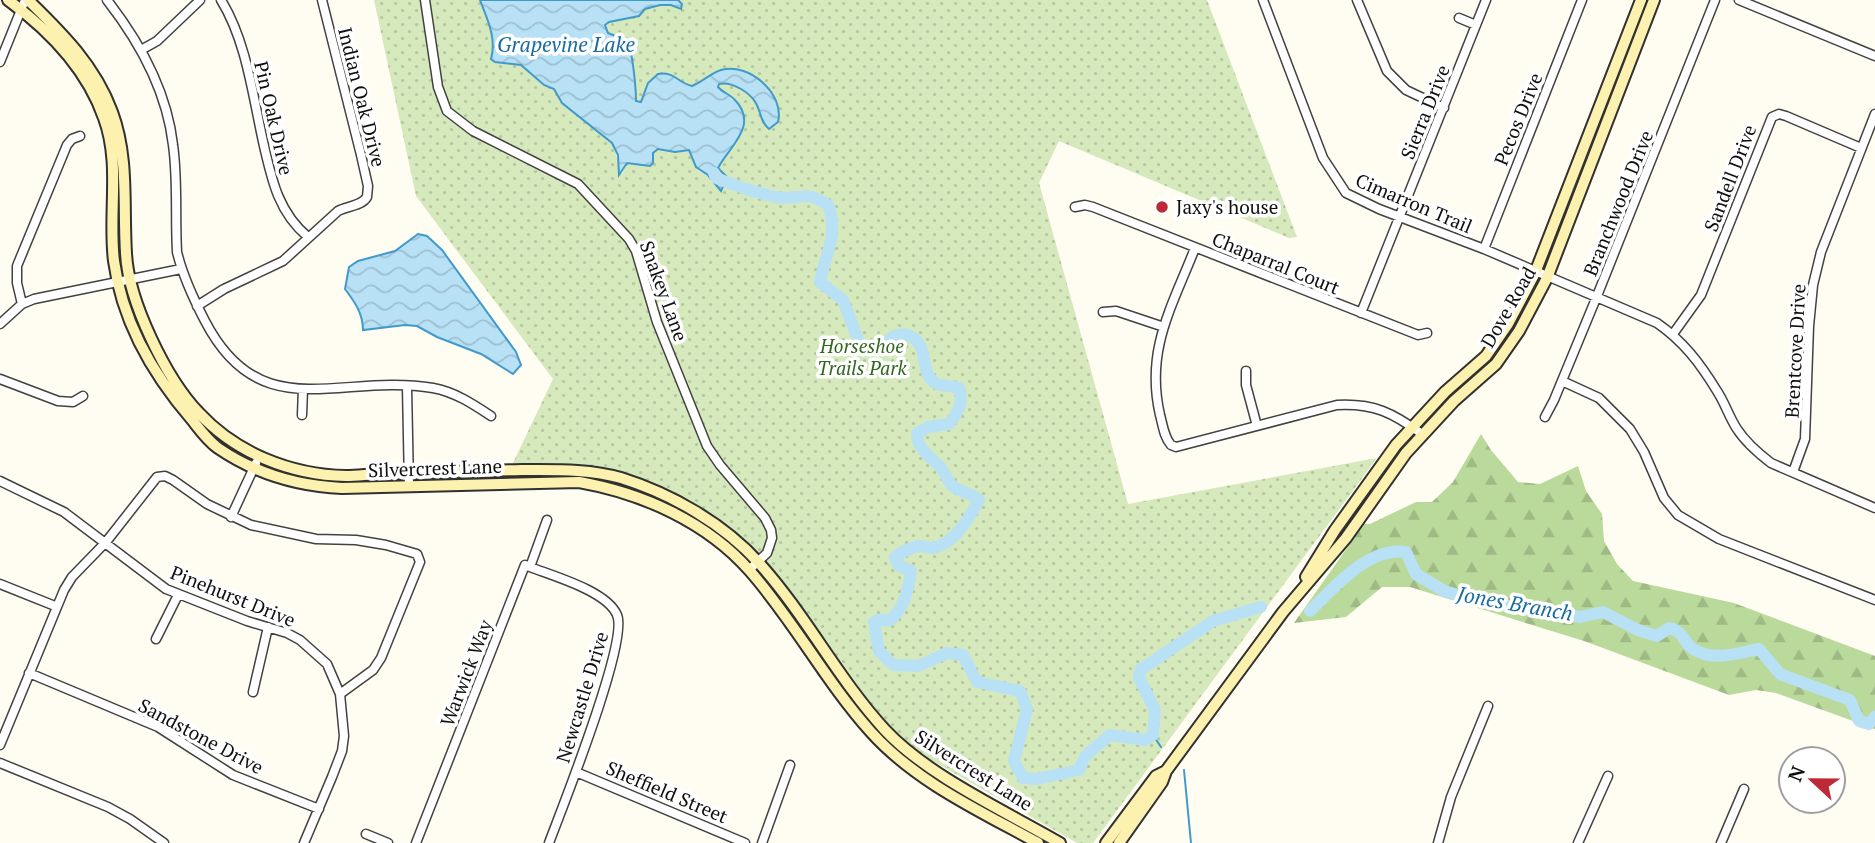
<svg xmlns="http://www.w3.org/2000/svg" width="1875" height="843" font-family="'PT Serif',serif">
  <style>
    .forest { fill: url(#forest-firs) }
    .park { fill: url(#park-dots) }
    .water { fill: url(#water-waves); stroke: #409acb; stroke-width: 2 }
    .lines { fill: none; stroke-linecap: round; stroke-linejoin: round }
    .stream { stroke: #409acb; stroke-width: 2 }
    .river { stroke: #b8e1f5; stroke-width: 12 }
    .street-casing { stroke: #424242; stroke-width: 11 }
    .secondary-casing { stroke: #313131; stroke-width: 14 }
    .street { stroke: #fff; stroke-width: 8 }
    .secondary { stroke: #fdf1af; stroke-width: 10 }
    .poi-dot { fill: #be2937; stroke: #fff; stroke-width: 2.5 }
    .labels { text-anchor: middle; stroke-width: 7; stroke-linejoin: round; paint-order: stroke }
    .street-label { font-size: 19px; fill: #0f0f0f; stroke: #fff }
    .poi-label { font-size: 19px; fill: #0f0f0f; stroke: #fff; text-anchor: start }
    .park-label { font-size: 19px; font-style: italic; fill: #326720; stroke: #fff }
    .water-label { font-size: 21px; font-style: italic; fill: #1a6ca0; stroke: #fff }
  </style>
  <defs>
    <pattern id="forest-firs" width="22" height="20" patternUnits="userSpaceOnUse" patternTransform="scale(1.75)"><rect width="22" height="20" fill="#bada9b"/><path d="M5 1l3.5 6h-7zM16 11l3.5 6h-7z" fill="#9fba84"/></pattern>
    <pattern id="park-dots" width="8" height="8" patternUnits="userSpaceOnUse" patternTransform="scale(1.75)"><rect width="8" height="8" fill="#d6e9bc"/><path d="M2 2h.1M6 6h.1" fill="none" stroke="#b6c7a0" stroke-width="1.8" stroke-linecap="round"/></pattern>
    <pattern id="water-waves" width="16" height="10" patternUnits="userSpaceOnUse" patternTransform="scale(1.75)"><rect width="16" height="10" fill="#b8e1f5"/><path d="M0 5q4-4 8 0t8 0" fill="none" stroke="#9dc0d1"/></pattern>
  </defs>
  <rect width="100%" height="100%" fill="#fffcf2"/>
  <path class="forest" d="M1481 434 1491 450 1518 482 1540 484 1578 466 1586 491 1602 514 1604 541 1617 564 1633 581 1734 603 1875 656V729L1776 693 1756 690 1729 695 1584 641 1410 587H1382L1346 617 1294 623 1364 524H1370L1416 502H1432L1453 482Z"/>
  <path class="park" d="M374 0H480L492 32V59L496 62 521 65 544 85 554 89 562 103 611 143C618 153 617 163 622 174L627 163 650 165 653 163V153L658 149 675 152 689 150 699 171 708 175 711 182 720 172 718 168 730 95 717 87 719 84C744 79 761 105 764 126L779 109 771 92 714 74 692 86 685 84 679 79 648 83 641 102 638 103 635 101C636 86 634 52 623 41 618 35 610 36 605 28L609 22C624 20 634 14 647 8 658 4 670 5 682 4L678 0H1207L1297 237 1289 238 1059 141 1039 183 1128 504 1377 458 1093 843H1077L931 760 898 736 865 698 771 569 742 540 700 507 663 487 601 468 512 465 553 379 416 196Z"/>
  <path class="water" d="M480 0H678L682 4 681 9 671 5H660L645 9 639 16 609 22 605 25 608 33C615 36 624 38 628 45 633 53 636 90 636 101L641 102 648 83 658 74C674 71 678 83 692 86 702 82 711 73 721 70 749 62 785 94 778 122L769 129C756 119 765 103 741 89 734 85 727 82 719 84L718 87C723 93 730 94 735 100 759 125 730 146 718 168L727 177 721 191 708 175 696 167 689 150 675 152 658 149 653 153V163L650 166 627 163 619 175 618 155 612 143 562 103 554 89 544 85 521 65 495 62 491 59C497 38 487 19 480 0Z
    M418 234 427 236 442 250 516 352 521 365 513 374 481 354 437 337 417 326 405 325 363 330C363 313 354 301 345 289L349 267 358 261 395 251Z"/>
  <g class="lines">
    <path class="stream" d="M1153 735 1161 747
      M1184 770 1191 843"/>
    <path class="river" d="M714 173 716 178C736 186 755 193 776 197 802 201 803 188 829 206 838 238 826 251 820 282L843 300 862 350C884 354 889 330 907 335 932 342 917 374 937 384 943 386 952 386 959 388 964 402 958 413 949 424L928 427 917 433C917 451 932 457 942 469 946 475 948 483 954 487 962 493 972 493 979 500 969 518 954 545 932 548 928 548 925 546 921 546 912 546 903 552 895 557L898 565 911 571C909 588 904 609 890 620H878L874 622 879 651 893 665 918 666 947 653 963 655 977 682 1020 691 1027 709 1014 761 1023 778 1037 779 1079 770 1085 756 1110 735 1145 740 1153 735 1155 710 1139 678 1140 670 1213 621 1261 607
      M1310 611C1335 587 1369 546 1406 552L1416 574 1444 591 1487 603 1580 617 1603 612 1638 630 1657 636 1669 628C1685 632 1682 641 1693 649 1713 662 1738 653 1759 649L1780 674 1850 700 1859 721 1869 724 1875 717"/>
    <g class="street-casing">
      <path id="street" d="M107 0C139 41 167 92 173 145 178 180 175 216 177 252 183 277 193 298 205 321 261 429 341 372 433 388 455 392 473 404 491 416
        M221 0C247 42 253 98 264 146 272 181 279 213 308 237
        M425 0 438 87 447 111 473 131 578 184 629 239 636 251 657 322 707 446 720 465 765 518 771 530 772 538 767 553 749 570
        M1263 0 1323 158 1346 193 1379 209 1484 249 1657 323C1683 341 1700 363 1717 391 1725 403 1729 417 1737 429 1746 443 1758 453 1771 463L1875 508
        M1357 0 1387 71 1406 90 1444 108
        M1739 0 1875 56
        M1459 18 1476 25
        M141 50 157 41 200 0
        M0 62 25 0
        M1075 207 1085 205 1093 207 1418 335 1427 333
        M1195 248C1172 307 1145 350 1160 415 1163 426 1164 437 1171 445L1176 447 1337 405C1374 403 1393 413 1422 434
        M1484 249 1582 0
        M22 304 17 283V266L67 145 72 139 80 136
        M197 306 224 289 283 261 338 211C347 206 362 206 367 197L368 186 361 155 322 0
        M1103 312 1116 311 1164 327
        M1361 313 1486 0
        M0 324 22 304 34 299 181 269
        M1673 334 1701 295 1772 117 1779 114 1786 116 1861 148
        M1246 371V385L1257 426
        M0 379 58 401 73 402 83 396
        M1562 381 1599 398 1630 429 1644 452 1664 498 1678 515 1719 539 1875 600
        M407 387 409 486
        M302 415 303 389
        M1545 417 1554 400 1597 296 1715 0
        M1793 472 1805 439 1809 326 1813 285 1821 252 1875 114
        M0 481 64 512 166 589 247 621 287 633 300 640 327 664 340 694 344 736 342 751 332 777 304 843
        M231 517 256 463
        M530 567C553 576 607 591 617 615 629 641 562 808 549 843
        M0 584 55 606
        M156 639 178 595
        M29 673 158 727 233 775 319 809
        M253 692 268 627
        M0 745 64 590 72 577 106 542 157 477 165 476 173 480 207 504 251 525 316 539 356 540 386 545 417 554 420 562 381 658 373 670 340 694
        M0 763 108 807 130 819 164 843
        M576 772 745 843
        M366 834 388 843
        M416 843 525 565 530 567 547 520
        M762 843 790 765
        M1438 843 1451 797 1488 706
        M1578 843 1608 776
        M1721 843 1744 789"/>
    </g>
    <g class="secondary-casing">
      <path id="secondary" d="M8 0C49 30 87 69 104 118 121 164 108 213 114 261 122 321 153 375 193 421 200 430 208 441 218 448 256 474 297 486 342 488L579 482C642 493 707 522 750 571 794 621 826 682 871 732 916 782 980 811 1038 843
        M28 0C63 34 95 66 112 112 129 158 123 205 126 253 128 300 166 379 199 413 236 453 291 475 346 476 358 476 371 474 383 474 430 472 478 471 525 470 557 470 590 469 621 478 672 494 724 524 759 563 806 615 838 679 885 730 928 776 1005 811 1060 843
        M1306 577 1335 530 1396 445 1445 392 1486 356 1508 324 1535 273 1641 0
        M1106 843 1156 776 1166 771
        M1119 843 1162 782 1166 771 1283 612 1346 538 1406 453 1454 401 1496 364 1519 331 1547 278 1654 0"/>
    </g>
    <use href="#street" class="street"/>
    <use href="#secondary" class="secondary"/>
  </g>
  <circle class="poi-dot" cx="1162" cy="207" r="7"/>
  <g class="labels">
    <g class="street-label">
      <text transform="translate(362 97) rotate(76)" y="7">Indian Oak Drive</text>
      <text transform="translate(1425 112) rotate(-68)" y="7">Sierra Drive</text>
      <text transform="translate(274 118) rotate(77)" y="7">Pin Oak Drive</text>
      <text transform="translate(1518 119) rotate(-68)" y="7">Pecos Drive</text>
      <text transform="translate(1730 178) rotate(-69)" y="7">Sandell Drive</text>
      <text transform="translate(1414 203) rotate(23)" y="7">Cimarron Trail</text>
      <text transform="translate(1618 203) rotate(-68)" y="7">Branchwood Drive</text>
      <text transform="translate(1276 263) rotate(22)" y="7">Chaparral Court</text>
      <text transform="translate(664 291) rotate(70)" y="7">Snakey Lane</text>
      <text transform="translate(1508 307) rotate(-60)" y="7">Dove Road</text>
      <text transform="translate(1795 351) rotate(-87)" y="7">Brentcove Drive</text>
      <text transform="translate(435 468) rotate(-2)" y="7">Silvercrest Lane</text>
      <text transform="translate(233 596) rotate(22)" y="7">Pinehurst Drive</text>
      <text transform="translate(466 673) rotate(-69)" y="7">Warwick Way</text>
      <text transform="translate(582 697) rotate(-73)" y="7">Newcastle Drive</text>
      <text transform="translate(201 736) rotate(28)" y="7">Sandstone Drive</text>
      <text transform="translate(974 770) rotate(32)" y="7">Silvercrest Lane</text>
      <text transform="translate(667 792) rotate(23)" y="7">Sheffield Street</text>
    </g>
    <g class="poi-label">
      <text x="1176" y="214">Jaxy's house</text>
    </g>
    <g class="park-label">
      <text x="862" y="353">Horseshoe<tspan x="862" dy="22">Trails Park</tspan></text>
    </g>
    <g class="water-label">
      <text x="566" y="52">Grapevine Lake</text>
      <text transform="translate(1515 604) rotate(10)" y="7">Jones Branch</text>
    </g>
  </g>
  <g transform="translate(1812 780) rotate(292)"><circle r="33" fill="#ffffff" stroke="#9f9f9f" stroke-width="2"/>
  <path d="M0-5L12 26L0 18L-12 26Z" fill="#be2937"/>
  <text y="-10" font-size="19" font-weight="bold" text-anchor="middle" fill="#0f0f0f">N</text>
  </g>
</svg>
